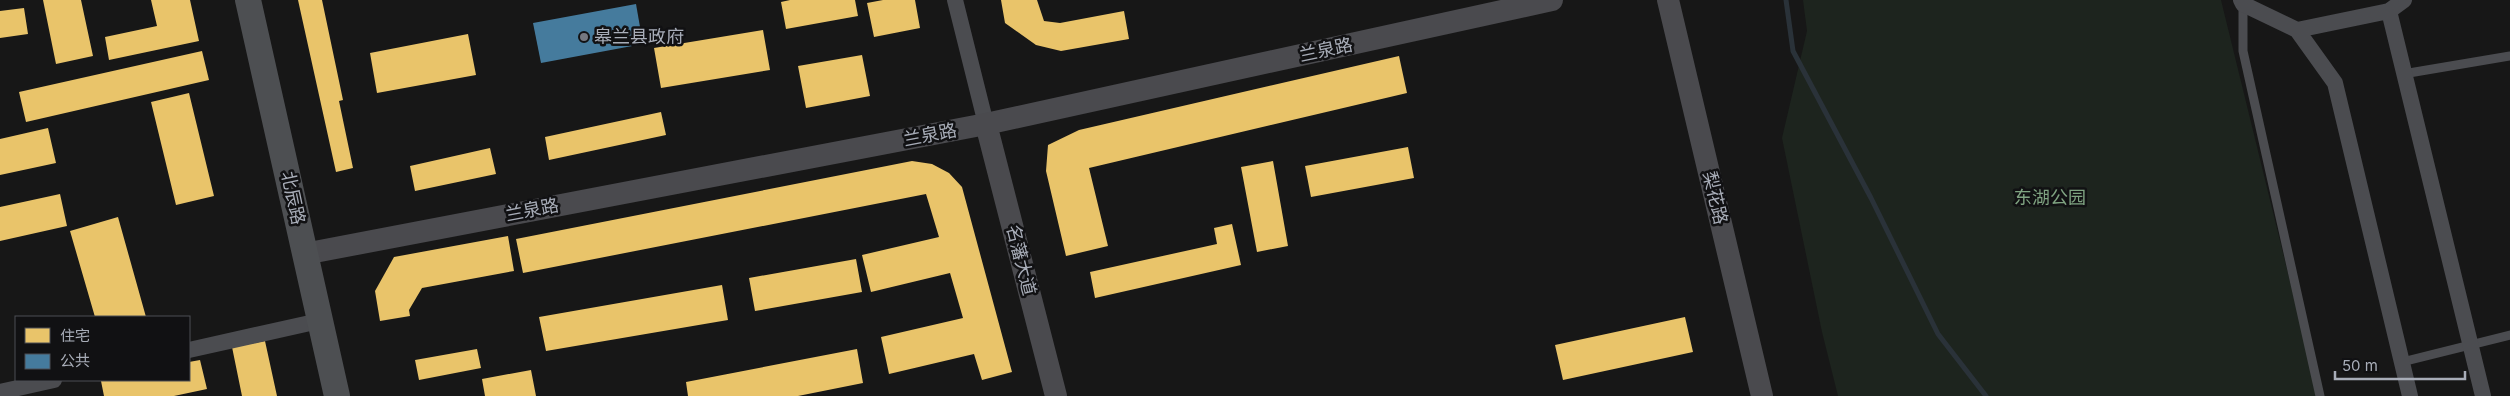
<svg xmlns="http://www.w3.org/2000/svg" width="2510" height="396" font-family="Inter,'Noto Sans SC',sans-serif">
  <style>
    .green { fill: #1d241e }
    .homes { fill: #e9c46a }
    .public { fill: #457b9d }
    .lines { fill: none; stroke-linecap: round; stroke-linejoin: round }
    .stream { stroke: #2a3239; stroke-width: 5 }
    .lane { stroke: #4b4c50; stroke-width: 9 }
    .street { stroke: #4b4c50; stroke-width: 16 }
    .secondary { stroke: #4a4a4e; stroke-width: 22 }
    .primary { stroke: #4d4f52; stroke-width: 26 }
    .poi-dot { fill: #757880; stroke: #111113; stroke-width: 2 }
    .labels { text-anchor: middle; stroke-width: 5; stroke-linejoin: round; paint-order: stroke }
    .poi-label { font-size: 18px; fill: #a8adb8; stroke: #111113; text-anchor: start }
    .street-label { font-size: 18px; fill: #a8adb8; stroke: #111113 }
    .park-label { font-size: 18px; fill: #7fa381; stroke: #111113 }
  </style>
  <rect width="100%" height="100%" fill="#171717"/>
  <path class="green" d="M1803 0H2221L2318 396H1838L1822 332 1782 138 1807 31Z"/>
  <path class="homes" d="M43 0H81L93 56 56 64Z
    M151 0H190L199 41 109 60 105 37 157 26Z
    M298 0H322L343 100 339 101 353 168 336 172Z
    M790 0H855L858 16 786 29 781 2Z
    M883 0H915L920 28 874 37 867 3Z
    M1001 0H1037L1044 21 1060 23 1124 11 1129 39 1061 51 1036 45 1005 23Z
    M24 8 28 34 0 38V11Z
    M763 30 770 70 661 88 654 48Z
    M468 34 476 75 377 93 370 53Z
    M202 51 209 80 26 122 19 92Z
    M862 55 870 96 806 108 798 66Z
    M1399 56 1407 93 1089 168 1108 246 1066 256 1046 171 1048 145 1079 130Z
    M189 93 214 196 176 205 151 102Z
    M661 112 666 135 549 160 545 137Z
    M48 128 56 163 0 175V139Z
    M1408 147 1414 178 1311 197 1305 166Z
    M490 148 496 174 415 191 410 166Z
    M912 161 932 164 949 173 962 187 1012 372 982 380 974 354 889 374 881 337 963 318 950 273 871 292 862 255 939 237 926 194 523 273 516 239Z
    M1273 161 1288 246 1257 252 1241 167Z
    M60 194 67 226 0 241V207Z
    M118 217 146 317H95L70 231Z
    M1232 224 1241 265 1095 298 1090 272 1217 244 1214 228Z
    M508 236 514 271 422 288 409 310 410 316 380 321 375 291 394 257Z
    M856 259 862 292 755 311 749 278Z
    M722 285 728 320 546 351 539 317Z
    M1685 317 1693 352 1563 380 1555 345Z
    M265 341 277 396H242L232 347Z
    M477 349 481 368 419 380 415 360Z
    M857 349 863 383 798 396H688L686 382Z
    M200 360 207 389 174 396H104L101 381 189 380V362Z
    M531 370 536 396H485L482 379Z"/>
  <path class="public" d="M636 4 643 44 541 63 533 23Z"/>
  <g class="lines">
    <path class="stream" d="M1786 0 1793 51 1871 198 1938 334 1986 396"/>
    <path class="lane" d="M2243 4V51L2320 396
      M2403 74 2510 56
      M2402 362 2510 335"/>
    <path class="street" d="M955 0 986 124
      M2241 0 2243 4 2297 30 2335 83 2410 396
      M2389 11 2483 396
      M2297 30 2389 11 2404 0
      M189 350 319 321
      M0 392 54 380"/>
    <path class="secondary" d="M1668 0 1762 396
      M986 124 1056 396
      M304 254 986 124 1552 0"/>
    <path class="primary" d="M248 0 337 396"/>
  </g>
  <circle class="poi-dot" cx="584" cy="37" r="5"/>
  <g class="labels">
    <g class="poi-label">
      <text x="594" y="43">皋兰县政府</text>
    </g>
    <g class="street-label">
      <text transform="translate(1326 50) rotate(-12)" y="6">兰泉路</text>
      <text transform="translate(930 135) rotate(-11)" y="6">兰泉路</text>
      <text transform="translate(293 198) rotate(78)" y="6">北辰路</text>
      <text transform="translate(1715 198) rotate(77)" y="6">梨花路</text>
      <text transform="translate(532 210) rotate(-11)" y="6">兰泉路</text>
      <text transform="translate(1021 260) rotate(76)" y="6">名藩大道</text>
    </g>
    <g class="park-label">
      <text x="2050" y="204">东湖公园</text>
    </g>
  </g>
  <rect x="15" y="316" width="175" height="65" fill="#111113" stroke="#4d4f55"/>
  <rect x="25" y="328" width="25" height="15" fill="#e9c46a" stroke="#4d4f55"/>
  <text x="60" y="341" font-size="15" fill="#a8adb8">住宅</text>
  <rect x="25" y="354" width="25" height="15" fill="#457b9d" stroke="#4d4f55"/>
  <text x="60" y="366" font-size="15" fill="#a8adb8">公共</text>
  <path d="M2335 371v8h130v-8" fill="none" stroke="#a8adb8" stroke-width="2.5"/>
  <text x="2342" y="371" font-size="15" fill="#a8adb8" stroke="#111113" stroke-width="4" paint-order="stroke">50 m</text>
</svg>
